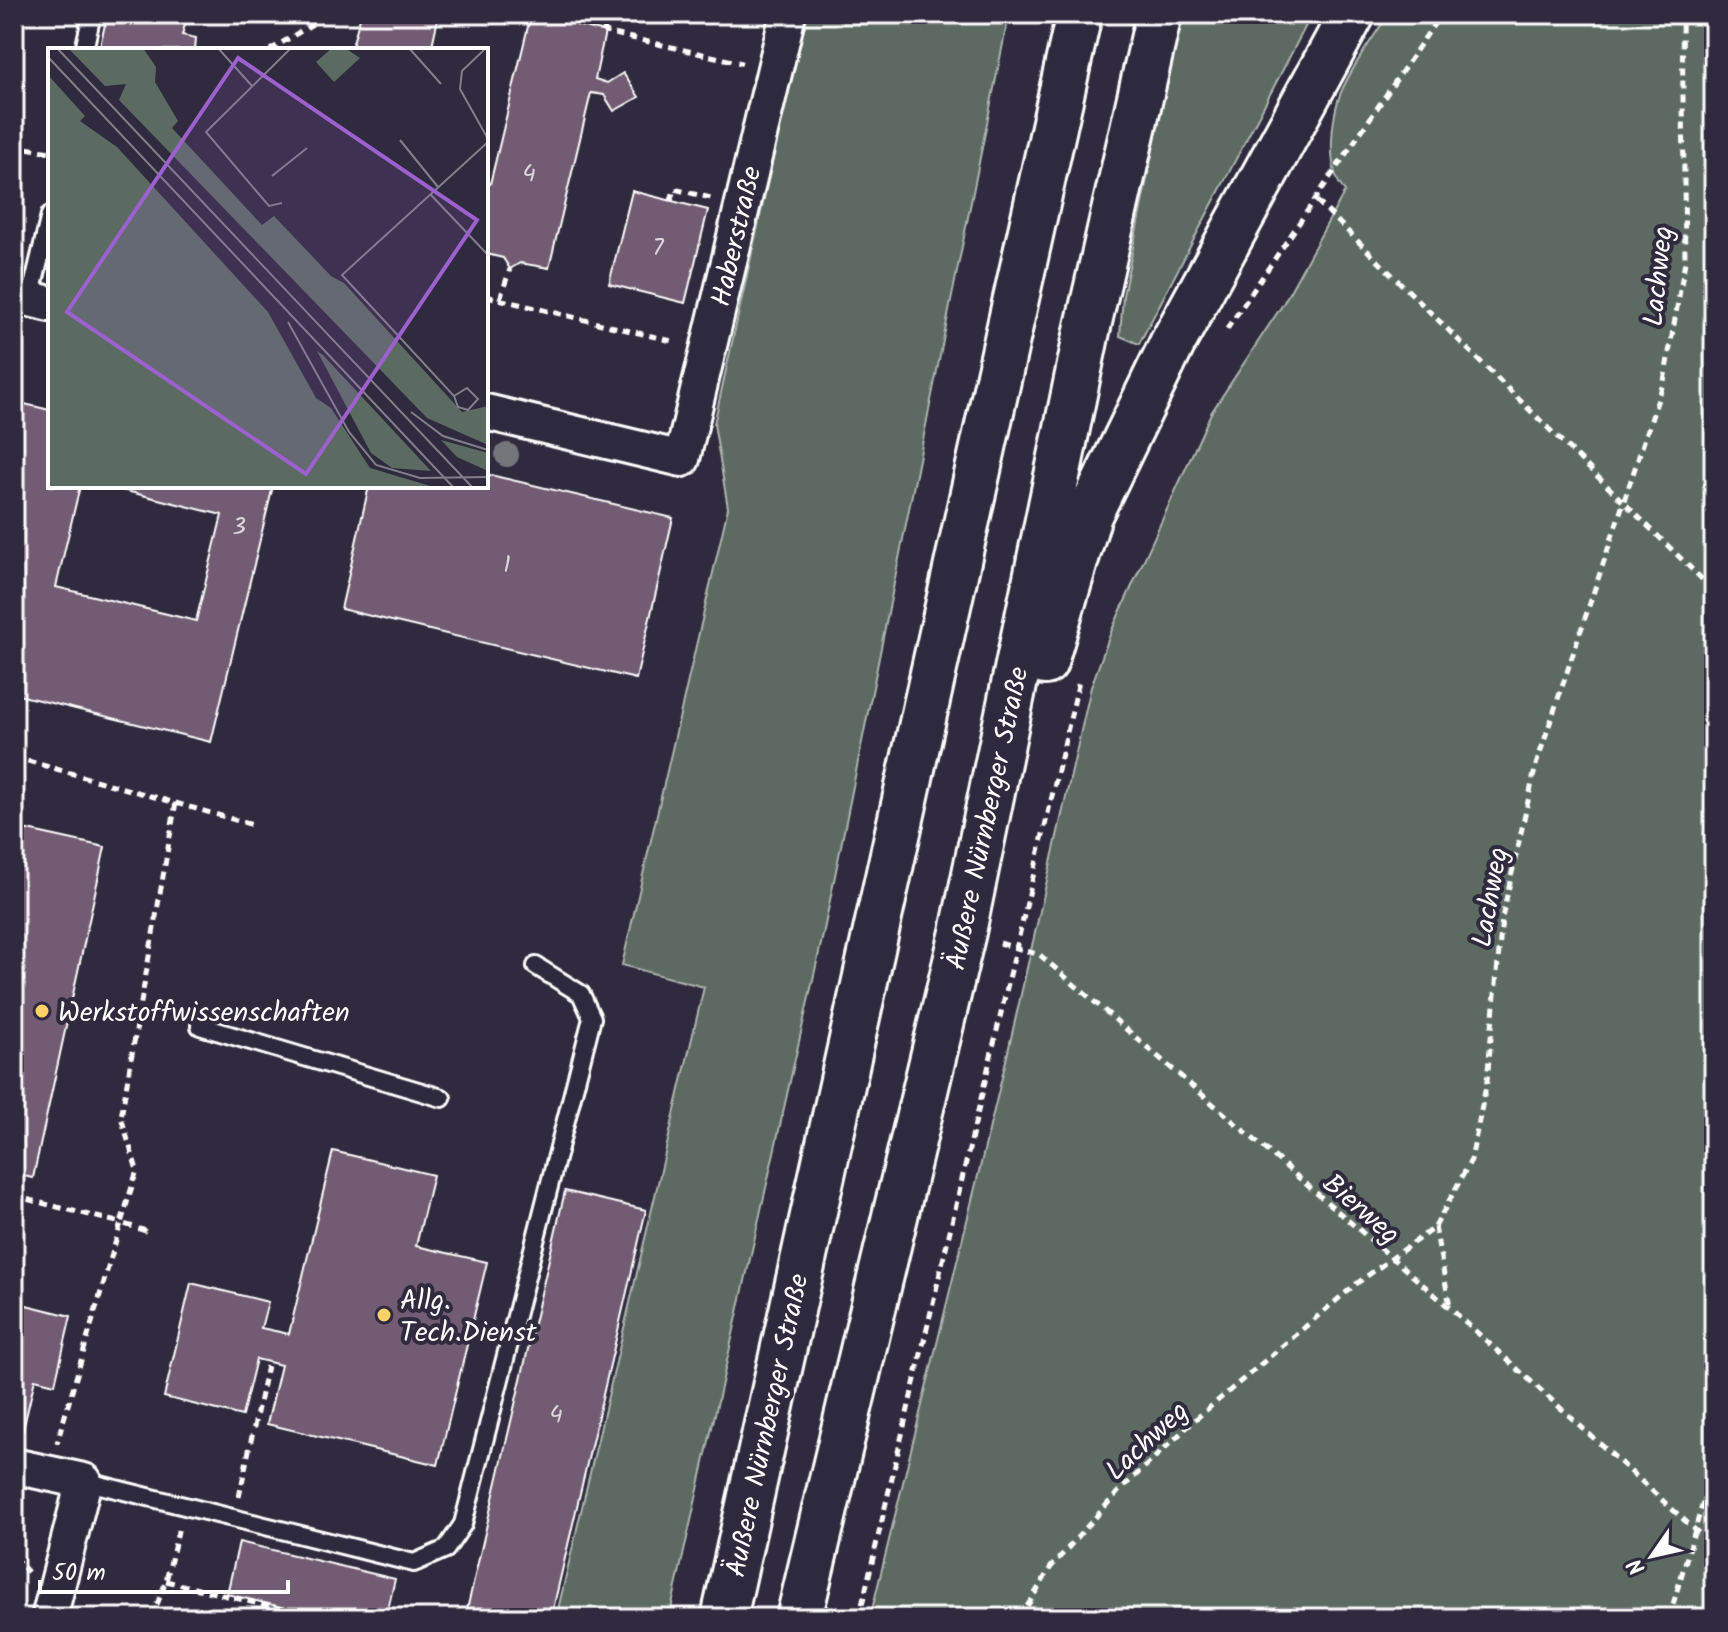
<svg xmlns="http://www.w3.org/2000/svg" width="1728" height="1632" font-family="Kalam,sans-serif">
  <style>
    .green { fill: #5c6b62; stroke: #aeb5b0; stroke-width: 2 }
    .building { fill: #725c73; stroke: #fff; stroke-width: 2 }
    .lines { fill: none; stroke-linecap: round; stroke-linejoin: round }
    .lane-casing { stroke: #fff; stroke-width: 22 }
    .street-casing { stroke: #fff; stroke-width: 40 }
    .highway-casing { stroke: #fff; stroke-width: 50 }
    .path { stroke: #fff; stroke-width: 5; stroke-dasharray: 8 6; stroke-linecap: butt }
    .lane { stroke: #2f2a3d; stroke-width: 16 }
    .street { stroke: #2f2a3d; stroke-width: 34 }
    .highway { stroke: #2f2a3d; stroke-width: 44 }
    .tree { fill: #75767c }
    .poi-dot { fill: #ffd166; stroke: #2f2a3d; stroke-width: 3 }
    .labels { text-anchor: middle; stroke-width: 8; stroke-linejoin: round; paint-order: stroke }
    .number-label { font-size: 24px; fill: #dcd6dc }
    .street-label { font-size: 28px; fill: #fff; stroke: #2f2a3d }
    .poi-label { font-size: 28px; fill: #fff; stroke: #2f2a3d; text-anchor: start }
    .inset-road { fill: none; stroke: #827f8b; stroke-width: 2 }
    .view { fill: #9c61cf; fill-opacity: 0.15; stroke: #9c61cf; stroke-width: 4 }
    .inset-edge { fill: none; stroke: #fff; stroke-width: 4 }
  </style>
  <rect width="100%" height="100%" fill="#2f2a3d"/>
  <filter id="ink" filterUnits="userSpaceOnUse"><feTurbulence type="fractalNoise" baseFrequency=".0125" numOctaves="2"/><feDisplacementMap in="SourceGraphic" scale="16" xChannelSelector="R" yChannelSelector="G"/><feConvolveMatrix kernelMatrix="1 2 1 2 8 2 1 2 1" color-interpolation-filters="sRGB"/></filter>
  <g filter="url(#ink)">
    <path class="green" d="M805 14H1009L823 935 669 1618H556L704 987 622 965 728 508 714 424Z
      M1181 14H1312L1139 344 1120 336 1123 296Z
      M1388 14H1714V1618H870L1004 1069 1091 687 1111 632 1211 413 1283 304 1345 191C1325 172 1331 114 1342 90 1354 63 1373 39 1388 14Z"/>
    <path class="building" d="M120 14H188L182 35 196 38 195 50H99L107 16 119 20Z
      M439 14 431 50H351L361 14Z
      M531 14 562 21 570 16 577 25 605 32 595 79 607 83 623 73 639 97 614 111 604 95 591 93 549 268 520 263 510 269 503 258 486 254V183L490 184Z
      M632 191 708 210 685 303 609 284Z
      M16 402 50 410V486H80L56 587 196 621 222 515 106 486H273L211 742 14 694Z
      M486 474 673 518 636 679 341 609 369 486H486Z
      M14 827 105 847 33 1178 14 1174Z
      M333 1151 433 1175 416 1246 487 1262 438 1465 267 1424 281 1365 256 1359 242 1416 164 1397 191 1283 268 1302 261 1328 289 1334Z
      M565 1191 646 1210 551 1618H465Z
      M14 1302 71 1316 55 1384 35 1379 23 1430 14 1428Z
      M239 1542 395 1579 386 1618H327L227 1594Z"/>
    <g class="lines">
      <g class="lane-casing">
        <path id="lane" d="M84 50 92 14
          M30 299 50 215
          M200 1026 442 1098
          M84 1481 414 1563 446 1549 463 1524 592 1018 581 994 536 966"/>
      </g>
      <g class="street-casing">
        <path id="street" d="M14 295 50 304
          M486 412 682 459 788 14
          M14 1466 84 1481 49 1618"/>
      </g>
      <g class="highway-casing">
        <path id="highway" d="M1045 662 1089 515 1172 344 1352 14
          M724 1618 1079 14
          M799 1618 963 932 1087 331 1159 14"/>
      </g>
      <path class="path" d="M602 14 605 32 742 63
        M270 50 329 14
        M14 150 20 147 50 152
        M671 201 674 189 711 198
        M1317 201 1714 591
        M486 296 676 342
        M500 299 510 269
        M1227 329 1441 14
        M14 757 253 825
        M1000 943 1040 955 1450 1308 1714 1547
        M14 1196 121 1223 57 1443
        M1435 1227 1450 1307
        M146 1231 121 1223 137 1170 121 1117 176 802
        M239 1497 268 1361
        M14 1557 28 1572
        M166 1581 316 1618
        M152 1618 166 1581 179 1527
        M859 1618 1079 681
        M1020 1618 1051 1567 1118 1492 1197 1418 1356 1284 1435 1227 1471 1160 1487 1081 1502 918 1536 765 1664 381 1685 262 1682 14
        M1669 1618 1714 1465"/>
      <use href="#lane" class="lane"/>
      <use href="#street" class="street"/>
      <use href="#highway" class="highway"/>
    </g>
    <circle class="tree" cx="507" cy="455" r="12"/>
  </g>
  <g class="poi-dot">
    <circle cx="42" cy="1011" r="8"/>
    <circle cx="384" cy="1315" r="8"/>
  </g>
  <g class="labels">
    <g class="number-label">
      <text x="529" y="181">4</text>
      <text x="658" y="255">7</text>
      <text x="239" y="534">3</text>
      <text x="507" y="572">1</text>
      <text x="556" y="1422">4</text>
    </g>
    <g class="street-label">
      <text transform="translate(735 236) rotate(-77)" y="10">Haberstraße</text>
      <text transform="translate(1657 276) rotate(-84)" y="10">Lachweg</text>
      <text transform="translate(986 818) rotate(-78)" y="10">Äußere Nürnberger Straße</text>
      <text transform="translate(1489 897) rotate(-80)" y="10">Lachweg</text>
      <text transform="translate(1362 1208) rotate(41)" y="10">Bierweg</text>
      <text transform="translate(766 1425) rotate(-78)" y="10">Äußere Nürnberger Straße</text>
      <text transform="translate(1146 1440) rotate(-43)" y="10">Lachweg</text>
    </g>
    <g class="poi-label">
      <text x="58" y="1021">Werkstoffwissenschaften</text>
      <text x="400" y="1309">Allg.<tspan x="400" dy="32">Tech.Dienst</tspan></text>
    </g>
  </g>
  <g transform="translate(48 48)">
    <rect width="440" height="440" fill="#2f2a3d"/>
    <path d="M20 0H95L108 19 107 34 130 73 124 80 214 177 226 168 283 228 296 235 414 364 440 358V397L379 370 71 52 78 36 57 38ZM284 0H297L312 10 286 34 268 14ZM0 27 37 68 32 73 69 99 220 264 268 350 283 360 322 420 389 440H0ZM269 303 275 307 383 423 344 420 323 405ZM393 392 440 405V423L409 409Z" fill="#5c6b62"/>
    <path class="inset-road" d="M9 0 425 440M170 0 204 38M361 0 393 36M438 0 414 23 412 41 440 91M0 9 406 440M352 92 390 139M224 128 259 100M383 147 440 207M234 155 221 158 158 84 243 0M240 274 301 384 328 417 372 430 440 429M406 348 419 340 430 351 420 362 410 359 406 348 294 227 440 94M363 364 395 388 440 402"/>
    <path class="view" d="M190 10 429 172 258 426 19 264Z"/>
    <rect width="440" height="440" class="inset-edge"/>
  </g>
  <rect width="1728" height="1632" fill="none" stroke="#2f2a3d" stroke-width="48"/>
  <rect x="24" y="24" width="1680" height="1584" fill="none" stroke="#fff" stroke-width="3" filter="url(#ink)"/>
  <g transform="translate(1652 1556) rotate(236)" stroke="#2f2a3d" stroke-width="6" paint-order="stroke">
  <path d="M0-6L14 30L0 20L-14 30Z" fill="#ffffff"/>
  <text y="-12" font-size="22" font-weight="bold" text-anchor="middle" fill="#ffffff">N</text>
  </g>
  <path d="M40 1580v12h248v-12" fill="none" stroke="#ffffff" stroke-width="4"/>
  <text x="52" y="1580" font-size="24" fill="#ffffff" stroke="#2f2a3d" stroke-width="6" paint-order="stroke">50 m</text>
</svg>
